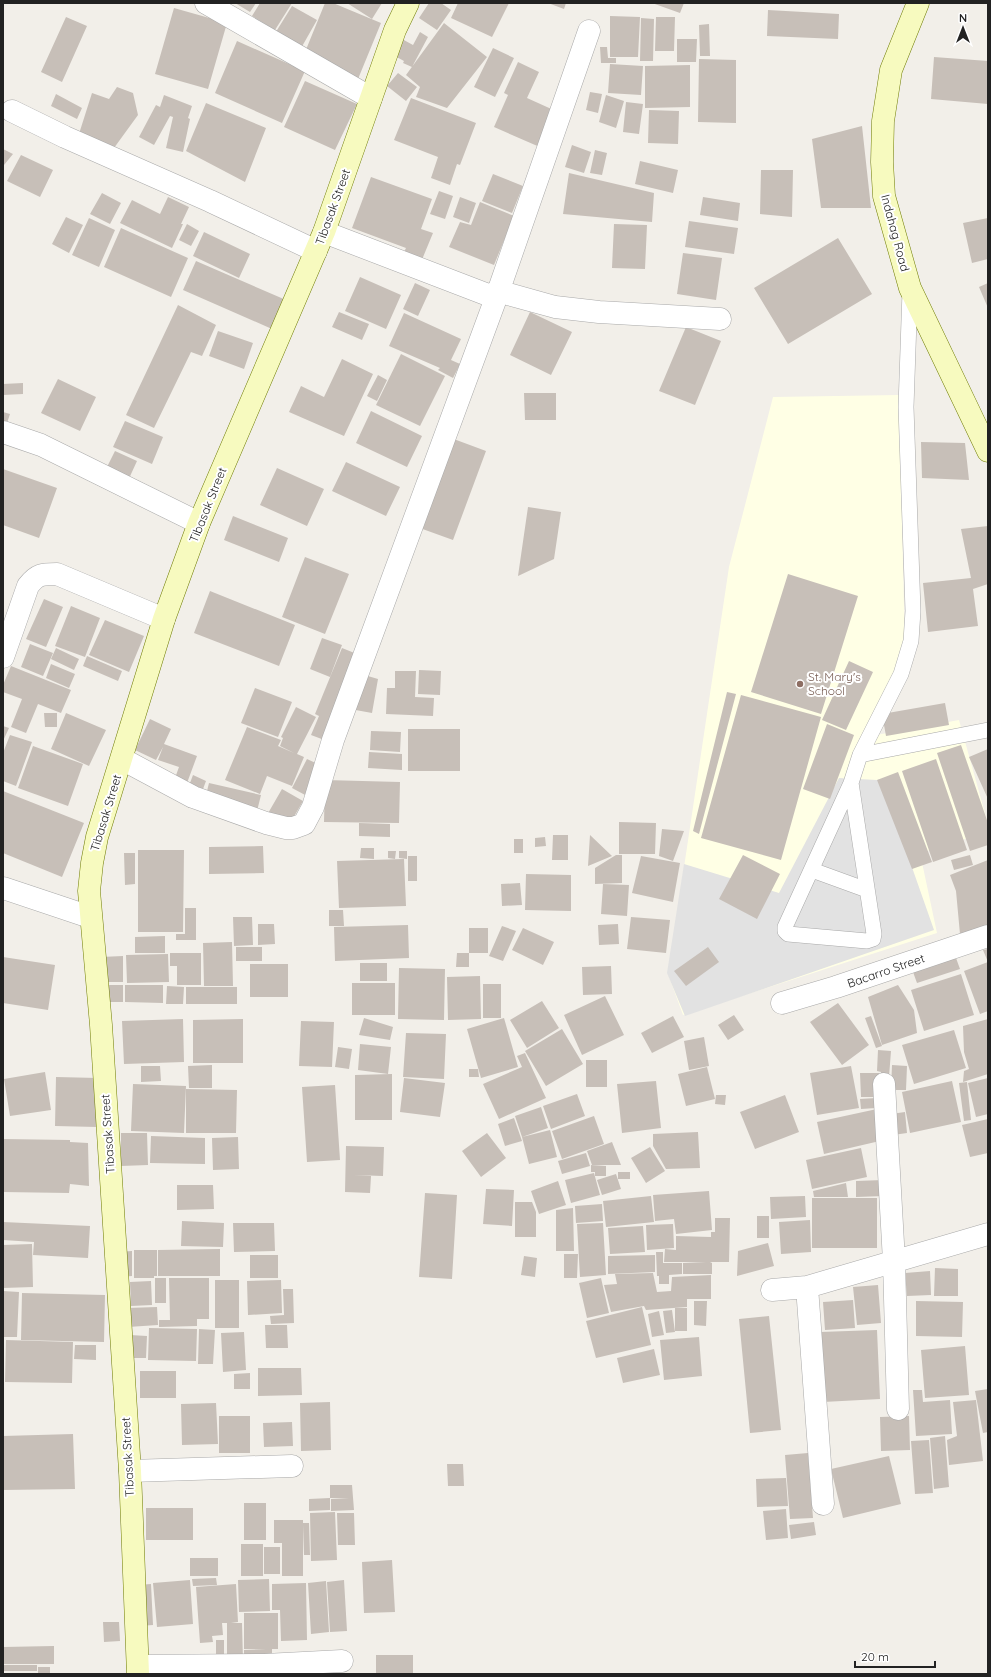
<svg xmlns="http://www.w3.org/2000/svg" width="991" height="1677" font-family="Quicksand,sans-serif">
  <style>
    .education { fill: #ffffe5 }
    .parking { fill: #e2e2e2 }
    .building { fill: #c7bfb8 }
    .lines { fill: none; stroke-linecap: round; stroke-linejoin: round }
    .lane-casing { stroke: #a9a9a9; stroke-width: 16 }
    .street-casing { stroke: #a9a9a9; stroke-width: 23 }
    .secondary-casing { stroke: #707d05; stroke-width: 23 }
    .lane { stroke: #fff; stroke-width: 15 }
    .street { stroke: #fff; stroke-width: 22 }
    .secondary { stroke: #f7fabf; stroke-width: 22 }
    .education-dot { fill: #8d6e63; stroke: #fff; stroke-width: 1.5 }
    .labels { text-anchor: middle; stroke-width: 4; stroke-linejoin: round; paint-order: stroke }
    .street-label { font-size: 12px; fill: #222; stroke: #fff }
    .education-label { font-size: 12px; fill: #785e54; stroke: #fff; text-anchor: start }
  </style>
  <rect width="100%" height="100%" fill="#f2efe9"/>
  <path class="education" d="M899 395 905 649 865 737 959 720 988 824V832L920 853 937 933 683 1015 668 974 729 567 773 397Z"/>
  <path class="parking" d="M839 778 877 780 881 779 934 930 685 1016 667 973 684 864 779 893Z"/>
  <path class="building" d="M235 3H256L250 12Z
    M260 3H292L275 30 252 16Z
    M325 3H333L381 23 358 79 303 57Z
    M347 3H382L372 19Z
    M429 3H441L451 10 437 30 419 18Z
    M458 3H509L492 37 451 18Z
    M548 3H566L564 9Z
    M652 3H684L680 13Z
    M292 6 317 20 300 50 274 35Z
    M174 8 227 23 208 89 155 74Z
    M768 10 839 14 838 39 767 36Z
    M610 16 640 17 638 57H610Z
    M66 17 87 26 62 82 41 72Z
    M656 17H675L674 51H655Z
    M641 18 654 19 653 61H640Z
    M444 23 487 57 447 108 416 97 420 87 406 75Z
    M709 24 710 56H700L699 25Z
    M420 32 428 37 412 67 403 63 407 55 404 61 393 55 402 39 413 45Z
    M677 39H697L696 62H677Z
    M237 41 305 71 282 123 215 93Z
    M600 47H607L608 58H616V63H601Z
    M493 48 514 58 495 97 474 87Z
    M934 57 988 61V104L931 99Z
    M699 59 736 60V123L698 122Z
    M518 62 539 72 527 98 558 112 542 148 494 127 508 95 504 93Z
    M610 64 643 66 641 95 608 93Z
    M690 65V107L645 108V66Z
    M398 73 417 87 406 101 387 86Z
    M305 81 357 104 335 150 284 127Z
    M117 87 133 93 138 115 114 148 78 137 92 93 109 99Z
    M590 92 602 94 598 113 586 110Z
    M56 94 82 108 77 119 51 106Z
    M164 95 192 106 188 118 190 119 183 152 166 148 173 117 170 116 154 145 139 137 156 105 160 107Z
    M606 95 624 101 616 128 599 122Z
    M411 98 476 123 460 165 457 164 450 185 431 178 438 157 394 140Z
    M626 102 643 104 639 134 623 132Z
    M206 103 266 128 245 182 186 151Z
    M649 110 679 111 678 144 648 143Z
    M862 126 871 208H821L812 139Z
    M572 145 591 152 584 173 565 167Z
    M3 149 13 154 4 165 3 164Z
    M595 150 607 153 602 175 590 173Z
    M21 155 53 170 40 197 7 181Z
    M640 161 678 170 673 193 635 184Z
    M761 170H793L792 217 760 214Z
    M569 173 654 193 652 222 563 214Z
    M493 174 523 186 512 213 482 201Z
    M371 177 432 199 421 229 433 233 421 262 403 254 406 248 352 228Z
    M439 191 453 196 445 219 430 214Z
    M102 193 121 203 110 224 90 214Z
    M168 197 189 207 181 224H183L172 248 120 223 132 200 160 214Z
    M460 197 476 203 469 223 453 217Z
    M703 197 740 203 738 221 700 215Z
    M480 202 514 216 494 265 449 247 460 222 471 225Z
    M66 217 83 225 69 253 52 244Z
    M89 218 115 230 99 267 72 255Z
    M988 218V259L972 263 963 223Z
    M689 221 738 228 734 254 685 247Z
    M187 224 199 231 191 246 179 240Z
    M614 224 647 225 645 269 612 268Z
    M121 228 188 258 171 297 104 267Z
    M204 232 250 254 239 278 193 256Z
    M838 238 872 294 788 344 754 288Z
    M683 253 722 258 716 300 677 294Z
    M196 261 286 300 272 329 183 290Z
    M360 277 401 295 386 329 345 311Z
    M415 283 430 290 418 316 403 309Z
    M988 283V308L979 287Z
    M178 305 216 325 202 356 191 352 154 428 126 415Z
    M339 312 369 324 362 340 332 327Z
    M530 312 572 332 551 375 510 355Z
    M404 313 461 339 451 360 460 364 453 378 438 370 440 368 389 346Z
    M686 327 721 341 695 405 659 391Z
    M218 331 253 343 244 369 209 356Z
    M401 354 445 376 420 426 376 405Z
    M342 359 373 374 344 436 289 412 301 386 324 397Z
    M378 375 387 380 377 401 367 396Z
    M58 379 96 397 80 431 41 413Z
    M23 383V394L3 395V384Z
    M524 393H556V420H525Z
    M371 411 422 436 407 467 356 443Z
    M3 412 10 414 6 426 3 425Z
    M125 421 163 437 152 464 113 447Z
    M451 438 486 451 453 540 417 527Z
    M921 442 965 443 969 480 922 478Z
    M115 451 137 461 126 485 103 475Z
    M346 462 400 487 386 516 332 491Z
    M277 468 324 489 307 526 260 505Z
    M3 469 57 488 39 538 3 525Z
    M528 507 561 512 554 559 518 576Z
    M233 516 288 538 279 562 224 540Z
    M988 526V584L973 589 978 626 928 632 923 583 971 578 961 529Z
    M305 557 349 574 325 634 282 617Z
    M788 574 858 596 821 714 751 692Z
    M210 591 295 625 279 666 194 633Z
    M44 599 63 607 46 647 26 639Z
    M71 606 100 618 85 657 55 646Z
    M105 620 144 636 129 672 89 655Z
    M322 638 342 645 330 677 310 669Z
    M30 644 53 653 43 676 21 667Z
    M56 648 79 659 74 670 51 659Z
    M342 648 362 656 327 741 311 735 319 716 315 714Z
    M87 656 122 671 118 681 83 666Z
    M849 661 873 672 846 730 822 720Z
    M51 664 75 674 69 688 46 678Z
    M11 666 71 690 61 713 38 704 26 733 11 727 22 699 3 692V685Z
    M419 670 441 671 440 695 418 694Z
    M395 671H416L415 697 434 698 433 716 386 714 387 688H395Z
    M361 674 378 679 372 713 350 709Z
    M255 688 292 702 278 737 241 723Z
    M727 692 736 694 699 834 693 831Z
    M741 695 821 717 781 860 701 838Z
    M945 703 949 725 886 736 882 714Z
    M296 707 316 717 297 754 304 757 292 786 267 776 260 794 225 780 247 727 281 740 278 746 294 753 280 746 283 738 281 737Z
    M44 713H57V727H45Z
    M66 713 106 730 89 766 51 749Z
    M150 719 171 729 164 744 197 756 187 783 175 778 179 767 158 760 163 747 156 760 135 750Z
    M827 724 854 735 830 799 803 789Z
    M3 726 9 728 3 741Z
    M408 729H460V771H408Z
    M371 731 401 732 400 752 370 750Z
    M10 735 32 742 16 786 3 781V753Z
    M961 745 988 823V845L970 851 937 753Z
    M33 746 83 764 68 806 18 788Z
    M988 749V799L969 757Z
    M369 752 402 754V770L368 768Z
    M307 759 322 766 307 796 292 788Z
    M936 759 967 850 933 862 902 771Z
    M898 772 932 862 912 869 877 780Z
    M193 775 206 781 200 797 187 791Z
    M325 780 400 782 399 823 324 822Z
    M209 783 261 795 257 811 205 799Z
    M282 789 303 801 288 827 267 815Z
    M3 791 84 823 62 877 3 853Z
    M619 822 656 823 655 854H619Z
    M359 823 390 824V837L359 836Z
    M662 829 684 831 673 861 659 856Z
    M553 835H568V860H552Z
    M590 835 612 856 588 866Z
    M545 837 546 846 535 847V838Z
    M514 839H523V853H514Z
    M263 846 264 873 209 874V847Z
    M361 848H374V859L360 858Z
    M138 850H184L183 932H138Z
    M388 851H396L395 859 388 858Z
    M399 851H407V859L399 858Z
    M124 853H135V884L125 885Z
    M616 855H622V883L595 884V868Z
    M743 855 780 874 757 919 719 899Z
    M970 855 973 865 954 870 951 860Z
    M408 856H417V881H408Z
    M641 856 680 863 673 902 632 893Z
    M404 859 406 906 339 908 337 861Z
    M988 860V929L960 934 956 891 950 875Z
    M526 874 571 875V911L525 910Z
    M520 883 522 905 502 906 501 884Z
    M603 884 629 885 627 916 601 914Z
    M185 908H196V940H176V934H185Z
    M329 910H343L344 926H329Z
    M233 917H252L253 945 234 946Z
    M631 917 670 920 666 953 627 949Z
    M258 924H274L275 944 258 945Z
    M618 924 619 944 599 945 598 925Z
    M408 925 409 958 335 961 334 927Z
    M502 926 516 931 503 961 489 956Z
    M469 928H488V953H469Z
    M523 928 554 942 543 965 512 950Z
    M165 936V953H135V937Z
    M232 942 233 986H204L203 943Z
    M236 947H262V961H236Z
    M708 947 719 962 686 986 674 971Z
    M988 949V1011L980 1014 964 971 988 962 983 950Z
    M170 953H201V985H177V966H170Z
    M457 953H469V967H456Z
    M168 954 169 982 127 983 126 955Z
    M123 956V982H101V957Z
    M3 957 55 965 48 1010 3 1003Z
    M956 958 960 969 917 983 913 972Z
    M360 963H387V981H360Z
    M250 964H288V997H250Z
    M611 966 612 994 583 995 582 967Z
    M399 968 445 969 444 1020 398 1019Z
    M961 974 974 1015 924 1031 911 990Z
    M480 976 481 1019 448 1020 447 977Z
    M352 983H395V1015H352Z
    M483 984H501V1018H483Z
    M105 985H123V1002H105Z
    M125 985H163V1003L125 1002Z
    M898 985 914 1010 917 1033 882 1045 868 997Z
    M167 986 184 987 183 1004H166Z
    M186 987H237V1004H186Z
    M605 996 624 1035 582 1055 564 1015Z
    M542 1001 559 1028 527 1048 510 1020Z
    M838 1003 869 1045 842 1065 810 1022Z
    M734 1015 744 1030 728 1040 718 1025Z
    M673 1016 684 1037 652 1053 641 1033Z
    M871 1016 882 1046 876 1048 865 1018Z
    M364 1018 393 1027 390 1040 359 1035Z
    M504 1018 518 1067 481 1078 467 1029Z
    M183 1019 184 1062 124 1064 122 1021Z
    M243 1019V1063H193V1020Z
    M988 1019V1074L963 1082 964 1071 969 1069 964 1052 963 1026Z
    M301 1021 334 1022 332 1067 299 1066Z
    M562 1029 583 1064 546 1086 525 1051Z
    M954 1030 966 1068 914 1084 902 1045Z
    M406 1033 446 1034 444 1079 403 1077Z
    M704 1037 709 1066 689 1070 684 1041Z
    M360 1044 391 1047 388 1074 358 1070Z
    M338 1047 352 1049 349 1069 335 1067Z
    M878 1050 891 1051 889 1077H881V1072L877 1071Z
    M525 1053 546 1098 499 1119 483 1084 522 1067 517 1056Z
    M586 1060H607V1087H586Z
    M212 1065V1088H189L188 1066Z
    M892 1065 907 1066 906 1090H891Z
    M141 1066H160L161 1081 141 1082Z
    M851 1066 859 1108 817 1115 810 1073Z
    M707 1067 715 1099 686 1106 678 1074Z
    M469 1069H478L479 1077H469Z
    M45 1072 51 1110 10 1116 4 1079Z
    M860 1073H879V1097H861Z
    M392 1074V1120H355V1075Z
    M56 1077 98 1078 97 1127 55 1126Z
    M404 1078 445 1083 440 1117 400 1112Z
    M988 1078V1114L976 1117 968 1083Z
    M656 1081 661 1128 622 1133 617 1084Z
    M952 1081 961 1122 910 1133 902 1092Z
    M967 1082 971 1120 964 1121 959 1083Z
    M133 1084 186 1086 184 1133 131 1131Z
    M335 1085 340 1160 307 1162 302 1087Z
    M186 1089 237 1090 236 1133H186Z
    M577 1094 585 1116 551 1129 543 1106Z
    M716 1095H726L725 1105 715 1104Z
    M785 1095 799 1132 755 1149 740 1112Z
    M876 1098V1108L861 1109 860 1099Z
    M541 1107 548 1128 522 1137 515 1116Z
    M877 1109 884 1140 824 1154 817 1122Z
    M905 1112 907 1133 893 1135 891 1114Z
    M594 1116 604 1144 562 1159 552 1131Z
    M514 1118 522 1141 505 1146 498 1124Z
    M988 1119V1153L970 1157 962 1125Z
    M550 1130 557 1157 529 1164 522 1137Z
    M698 1132 700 1168 666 1169 653 1146V1134Z
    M121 1133H147L148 1165 121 1166Z
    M487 1133 506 1158 481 1177 462 1151Z
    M151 1136 205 1138V1164L150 1163Z
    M238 1137 239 1169 213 1170 212 1138Z
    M3 1139 70 1140V1142L88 1143 89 1186 70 1184 69 1193 3 1192Z
    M612 1142 621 1165H592L587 1151Z
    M346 1146 384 1147 383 1176 354 1175 371 1176 370 1193 345 1192Z
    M650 1147 665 1171 646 1183 631 1158Z
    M861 1148 867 1177 812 1189 806 1160Z
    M586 1153 590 1166 562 1174 558 1161Z
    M591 1165 606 1166V1176H595V1172H591Z
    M618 1172H630V1179H618Z
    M594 1173 600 1195 571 1203 565 1180Z
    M616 1174 621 1189 602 1195 597 1180Z
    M883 1180 884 1196 856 1197V1181Z
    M558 1181 566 1205 539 1214 531 1191Z
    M846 1183 848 1197H814L813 1191Z
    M177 1185H213L214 1209 177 1210Z
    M486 1189 514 1190 512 1226 483 1224Z
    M709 1191 712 1230 676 1234 674 1219 655 1221 653 1195Z
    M425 1193 457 1195 452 1279 419 1277Z
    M651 1196 654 1222 606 1227 603 1201Z
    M805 1196 806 1217 771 1219 770 1197Z
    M812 1198H877V1248H812Z
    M515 1202H532L536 1212V1237H515Z
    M602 1204 603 1221 576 1223 575 1206Z
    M573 1208 574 1251H556V1210Z
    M757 1216H769V1238H757Z
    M715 1218H730L729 1262H710L712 1263V1274H683V1263L706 1262H664L665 1249 676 1250V1236L711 1237V1232H715Z
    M810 1220 811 1252 781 1254 779 1222Z
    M182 1221 224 1223 223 1247 181 1246Z
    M3 1222 90 1226 88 1258 33 1255 34 1242 3 1240Z
    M233 1223H274L275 1251 234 1252Z
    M603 1223 606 1275 580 1277 577 1224Z
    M673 1224 674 1248 647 1250 646 1225Z
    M643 1226 645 1252 610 1254 608 1228Z
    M768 1243 774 1266 737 1276 738 1251Z
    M32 1244 33 1287 3 1288V1245Z
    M220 1249V1276H158V1250Z
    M134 1250H157V1276H154V1278H134Z
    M132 1251V1276L118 1277 117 1252Z
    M656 1252H663V1263H682V1274L669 1275V1284H659V1276H657Z
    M564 1254H578L577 1278H564Z
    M250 1255H278V1278H250Z
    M655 1255V1272L608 1274V1256Z
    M524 1256 537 1258 535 1277 521 1275Z
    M935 1268 958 1269V1296H934Z
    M930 1271 931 1295 907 1296 905 1273Z
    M653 1273 657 1292 671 1291 672 1277 711 1275V1299H687V1307L646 1310 644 1306 611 1312 604 1285 617 1284 615 1274Z
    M155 1278H166V1303H155Z
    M169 1278H209V1319H197V1326L159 1327V1320H170Z
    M601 1278 609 1313 587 1318 579 1283Z
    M215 1280H239V1328H215Z
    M281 1280 282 1313 248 1315 247 1281Z
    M151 1281 152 1305 131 1306 130 1282Z
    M878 1285 881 1323 857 1325 853 1287Z
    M283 1289H293L294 1323 271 1324 270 1316 284 1315Z
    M3 1291 19 1292 17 1337H3Z
    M22 1293 105 1295 104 1342 21 1340Z
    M853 1300 855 1328 825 1330 823 1302Z
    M694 1301H707L706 1326 694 1325Z
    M916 1301 963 1302 962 1337 916 1336Z
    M157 1307 158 1325 128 1327 127 1308Z
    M642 1307 651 1345 596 1358 586 1321Z
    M675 1308H687V1331H675Z
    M672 1310 675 1332 666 1333 663 1311Z
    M659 1311 664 1335 652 1337 648 1314Z
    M769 1316 781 1430 750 1433 739 1319Z
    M265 1325H287L288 1348H266Z
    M149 1328 197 1329 196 1361 148 1360Z
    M199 1329 215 1330 213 1364H198Z
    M877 1330 880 1399 823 1402 820 1332Z
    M244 1332 246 1370 223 1372 221 1333Z
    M130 1335 147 1336 146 1358H129Z
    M699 1337 702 1376 664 1380 660 1340Z
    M6 1340 73 1342 72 1383 5 1382Z
    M75 1345H96V1360L74 1359Z
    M965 1346 969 1395 925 1398 921 1350Z
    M654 1349 660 1375 623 1383 617 1358Z
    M258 1368H301L302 1395 258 1396Z
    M140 1371H176V1398H140Z
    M250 1373V1389H234V1374Z
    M988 1389V1432L983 1433 975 1391Z
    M913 1390H922L923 1402 950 1400 952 1434 916 1436Z
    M976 1400 983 1461 949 1465 947 1440 957 1436 953 1402Z
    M330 1402 331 1450 301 1451 300 1403Z
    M216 1403 218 1444 182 1445 181 1404Z
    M219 1416H250V1453H219Z
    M909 1416 910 1450 881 1451 880 1417Z
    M292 1422 293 1446 264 1447 263 1423Z
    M73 1434 75 1489 3 1490V1436Z
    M945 1436 949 1487 934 1489 930 1438Z
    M929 1440 933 1493 915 1494 911 1441Z
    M808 1453 813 1518 790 1519 785 1455Z
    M889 1456 901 1504 843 1518 831 1469Z
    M447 1464H463L464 1486H448Z
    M786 1478 788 1506 757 1507 756 1479Z
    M330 1485H352L354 1510 331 1511V1499L349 1498H330Z
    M330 1498V1510L309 1511V1499Z
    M244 1503H266V1540H244Z
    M146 1508H193V1540H146Z
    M786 1509 788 1538 766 1540 763 1511Z
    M335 1512 337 1560 311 1561 310 1513Z
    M337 1513H354L355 1545H338Z
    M274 1520H303V1523H309L310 1555H304L303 1525V1576H282V1543H274Z
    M814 1522 816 1535 791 1539 789 1525Z
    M241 1544H263V1576H241Z
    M264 1547H280V1574H264Z
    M190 1558H218V1576H190Z
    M392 1560 395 1612 364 1613 362 1562Z
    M216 1578 217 1585 193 1586 192 1579Z
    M269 1579 270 1611 239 1612 238 1580Z
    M190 1580 193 1624 157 1627 153 1583Z
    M344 1580 347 1631 330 1632 327 1582Z
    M326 1581 329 1632 311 1634 308 1583Z
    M306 1583 307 1640 281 1641 280 1610H272V1584Z
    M151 1584 153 1625 139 1626 137 1585Z
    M236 1584 238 1622 231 1623H242L243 1661 227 1662V1623H222L223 1635 212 1636 213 1642 200 1643 196 1587Z
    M244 1613H278V1649H272V1663L244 1664V1650H266L244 1649Z
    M103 1622H119L120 1641 104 1642Z
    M216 1640H224V1659H216Z
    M54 1646V1664H3V1647Z
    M376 1655H413V1674H376Z
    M3 1665H37V1671H3Z
    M38 1667H50V1674H38Z"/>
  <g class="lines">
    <g class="lane-casing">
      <path id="lane" d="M860 755 988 730
        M851 783 874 934 873 939 867 941 788 934 785 931V927L851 783 860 755 901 674 911 641 913 611 906 407 910 291
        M812 870 867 890"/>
    </g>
    <g class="street-casing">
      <path id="street" d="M206 3 371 98
        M12 111 65 137 210 201 316 251
        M324 232 496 298
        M497 291 555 307 599 312 720 319
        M3 432 41 445 199 523
        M3 657 28 586C37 574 42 574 57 574L164 619
        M122 759 193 797 266 823 286 828H293L304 824 313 807 333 740 496 298 589 31
        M3 888 90 917
        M782 1003 836 987 988 936
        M884 1084 894 1261 898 1409
        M807 1287 823 1504
        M772 1290 807 1287 988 1234
        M130 1471 292 1466
        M138 1666 265 1665 342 1661"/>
    </g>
    <g class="secondary-casing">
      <path id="secondary" d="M918 3 891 70 883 121 882 162 884 196 910 288 988 451
        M138 1674 130 1471 101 1025 89 891 92 863 97 837 164 619 199 523 324 232 395 30 408 3"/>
    </g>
    <use href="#lane" class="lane"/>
    <use href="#street" class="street"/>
    <use href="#secondary" class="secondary"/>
  </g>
  <circle class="education-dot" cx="800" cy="684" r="4"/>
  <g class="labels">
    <g class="street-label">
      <text transform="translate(333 207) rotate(-70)" y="4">Tibasak Street</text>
      <text transform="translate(895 233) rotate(75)" y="4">Indahag Road</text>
      <text transform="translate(208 505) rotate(-68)" y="4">Tibasak Street</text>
      <text transform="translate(106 813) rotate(-73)" y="4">Tibasak Street</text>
      <text transform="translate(886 971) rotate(-19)" y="4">Bacarro Street</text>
      <text transform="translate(108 1134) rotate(-94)" y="4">Tibasak Street</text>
      <text transform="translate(128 1457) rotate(-93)" y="4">Tibasak Street</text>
    </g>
    <g class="education-label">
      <text x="808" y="681">St. Mary's<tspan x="808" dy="14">School</tspan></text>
    </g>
  </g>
  <rect width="991" height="1677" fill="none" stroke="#222222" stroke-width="8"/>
  <g transform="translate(963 28)" stroke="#ffffff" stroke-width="3" paint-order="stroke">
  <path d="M0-3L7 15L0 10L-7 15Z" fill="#222222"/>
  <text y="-6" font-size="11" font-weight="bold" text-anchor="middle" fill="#222222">N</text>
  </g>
  <path d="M855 1661v6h80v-6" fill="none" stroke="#222222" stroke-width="2"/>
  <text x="861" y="1661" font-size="12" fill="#222222" stroke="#ffffff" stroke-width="3" paint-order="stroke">20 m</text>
</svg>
